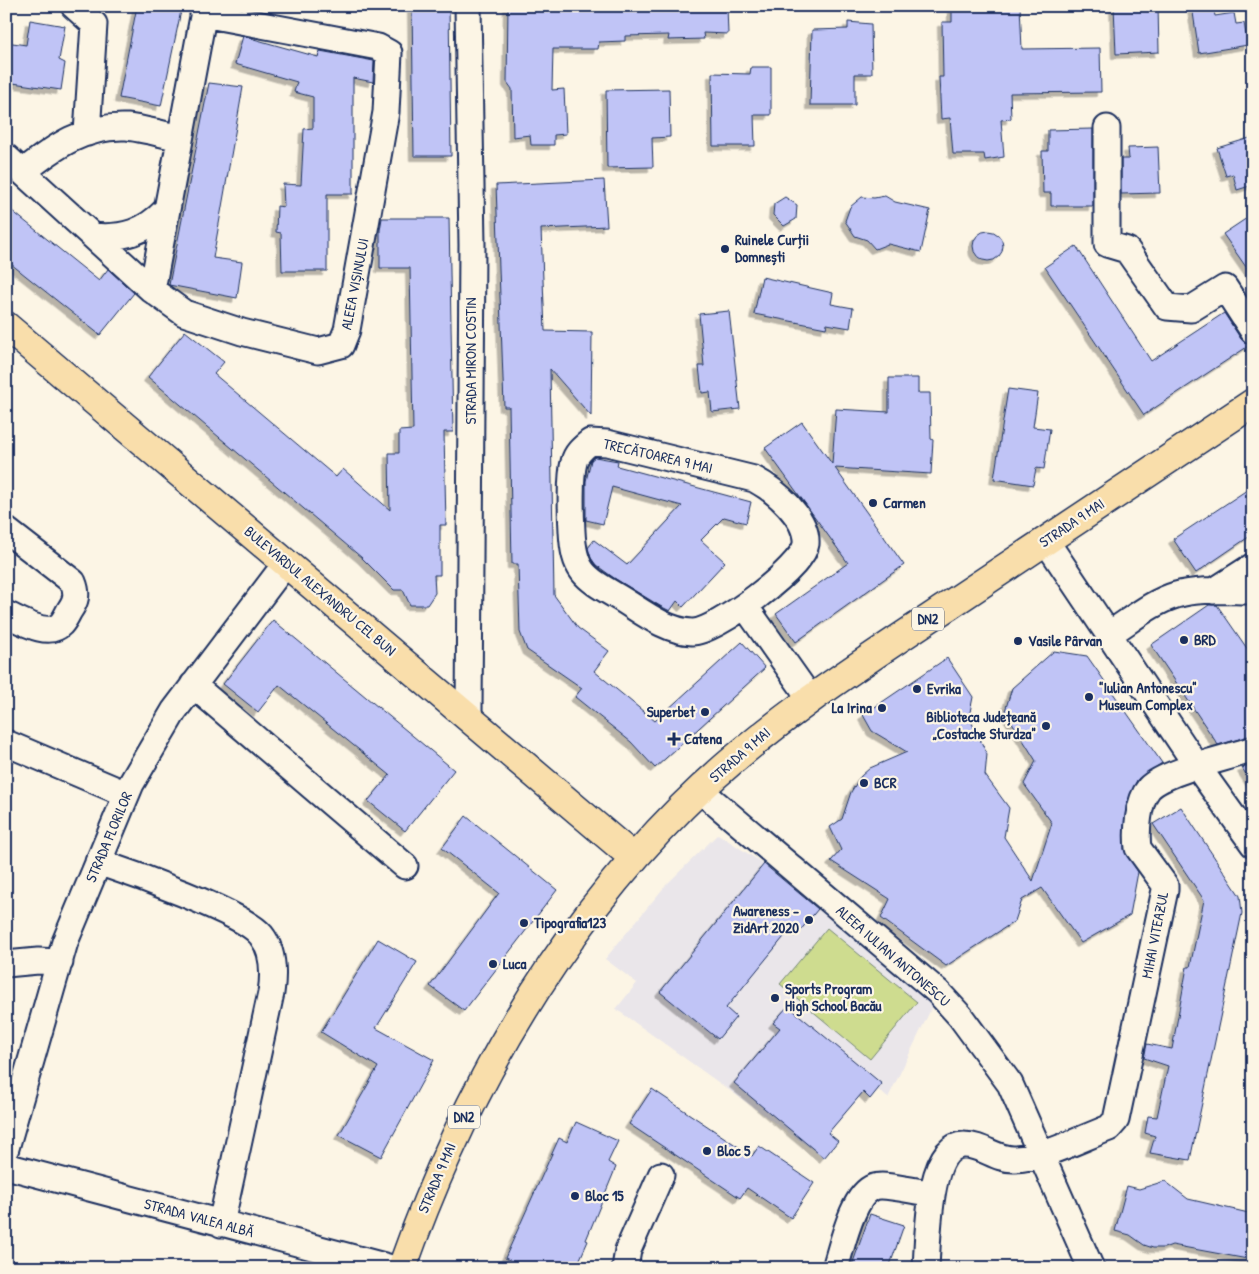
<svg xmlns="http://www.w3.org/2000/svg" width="1259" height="1274" font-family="'Patrick Hand',sans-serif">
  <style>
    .built { fill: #eae6ea }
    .green { fill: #cedc8f; stroke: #748676 }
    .building { fill: #c0c4f6; stroke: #1b2f5e; filter: url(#shadow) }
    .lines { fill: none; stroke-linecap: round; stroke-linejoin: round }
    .minor-casing { stroke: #1b2f5e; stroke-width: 29 }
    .major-casing { stroke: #1b2f5e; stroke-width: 31 }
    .minor { stroke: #fcf5e5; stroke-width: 25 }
    .major { stroke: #f9deab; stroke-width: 28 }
    .poi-dot { fill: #1b2f5e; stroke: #fcf5e5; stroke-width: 2 }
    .labels { text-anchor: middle; stroke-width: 4.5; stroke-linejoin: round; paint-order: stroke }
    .shield { fill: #fcf5e5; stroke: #5e6a86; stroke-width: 1 }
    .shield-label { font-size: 14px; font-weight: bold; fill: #1b2f5e }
    .poi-label { font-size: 15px; font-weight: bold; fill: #1b2f5e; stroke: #fcf5e5; text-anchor: start }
    .street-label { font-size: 15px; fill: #1b2f5e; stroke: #fcf5e5 }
  </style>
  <defs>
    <filter id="shadow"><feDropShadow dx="-4.5" dy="4.5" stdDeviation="0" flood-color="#0004"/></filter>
  </defs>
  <rect width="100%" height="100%" fill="#fcf5e5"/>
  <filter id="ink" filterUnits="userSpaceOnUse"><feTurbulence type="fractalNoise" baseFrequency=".02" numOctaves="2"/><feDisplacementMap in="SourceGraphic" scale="10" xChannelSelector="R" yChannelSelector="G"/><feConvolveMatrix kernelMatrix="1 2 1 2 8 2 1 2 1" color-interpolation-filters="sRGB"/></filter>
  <g filter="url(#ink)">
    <path class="built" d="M718 834 764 864 933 1005 888 1098 878 1090 870 1099 863 1093 829 1133 838 1141 824 1158 616 1009 637 983 605 959 666 885Z"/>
    <path class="green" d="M827 928 917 1002 870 1059 780 984Z"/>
    <path class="building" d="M137 6H182L161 106 119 98Z
      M412 6H449L451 156H414Z
      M508 6H727L728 34 703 33 704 39 668 40 669 35 625 36V41L599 42 598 49H553L552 90 564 89 566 134 554 135V145H531L530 135 513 137 512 89 507 82Z
      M952 6H1020L1022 49 1100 48 1101 92 1010 93 1011 119 1001 120 1004 157 985 160 984 154H953L950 118 941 119 939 77H943L942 22H952Z
      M1114 6H1158L1159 52 1116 54Z
      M1192 6H1213L1215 16 1234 13 1236 24 1244 23 1248 45 1199 53Z
      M30 20 65 26 59 60 65 63 61 90 6 82V42L26 45Z
      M848 22 871 24 872 74H855V105H810L812 30 848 29Z
      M243 36 318 57 320 51 374 61 373 82 353 78V194H327V271H282L281 233 276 232 277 206 284 207 283 184 301 185 304 129 313 128V97L294 92 297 82 235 64Z
      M751 67H771V115H754L755 146H713L712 73 750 74Z
      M209 83 243 87 213 258 242 262 237 298 169 285Z
      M669 89 670 137 652 138 653 167 607 168 606 90Z
      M1093 129V206H1051V193H1043L1042 151H1048V130Z
      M1253 137V185L1237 190 1233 174 1226 176 1217 148Z
      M1158 147 1160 193 1121 194V159H1129L1128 148Z
      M604 180 607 226 541 229 545 331 592 332 591 416 550 369 554 595 578 628 609 651 594 671 655 721 742 642 765 668 655 768 631 742 575 697 582 688 527 650 520 632 518 564H512L509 407H504L496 185Z
      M885 196 895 202 930 210 921 252 888 244 875 249 867 240 855 236 845 221 850 207 862 197 874 198Z
      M785 197 797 205 796 219 784 226 773 215 774 204Z
      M6 206 99 281 108 269 134 293 100 335 6 260Z
      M1253 214V277L1223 234Z
      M382 218H449L453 432H444L446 525H440V575H434L435 593 427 605H410L403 590H394L362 558 148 377 185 331 224 362 214 374 336 477 343 469 390 510 389 453H399V431L413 430 410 268H380V230Z
      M973 246a15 15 0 1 1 30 0a15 15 0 1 1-30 0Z
      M1076 246 1151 361 1224 313 1241 339 1250 345 1144 415 1045 267Z
      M762 277 833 293 831 304 853 308 850 328 827 324 826 328 754 314Z
      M729 311 740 409 712 412 710 392 702 393 699 366H704L699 314Z
      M889 378H918V393H930L931 439 933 440 931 474 835 468 904 565 796 642 776 614 848 563 765 448 802 422 832 464 836 409 889 412Z
      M1008 389 1038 393 1033 427 1050 429 1044 469 1036 468 1033 485 994 479Z
      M595 457 618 461 617 466 751 502 746 523 724 517 701 540 725 562 683 607 677 601 670 611 660 606 614 578 596 565 591 558 588 548 594 540 627 565 682 506 612 487 603 524 586 520V481L591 460Z
      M1253 486V534L1196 573 1173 539Z
      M1209 605H1217L1253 657V735L1218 745 1151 645Z
      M273 620 454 770 405 831 368 801 390 775 279 685 258 712 223 684Z
      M1054 651 1087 656 1162 763 1137 780 1126 806 1124 849 1138 872 1130 915 1081 943 1042 888 1022 900 1015 921 946 966 881 918 890 899 831 861 841 850 830 827 842 819 851 792 861 776 870 768 907 752 872 731 863 715 947 658 973 697 969 717 987 754 985 775 1009 808 1004 837 1033 881 1052 823 1024 784 1036 761 1005 711 1012 688Z
      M1253 764V785L1242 768Z
      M1181 807 1240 896 1242 913 1190 1160 1150 1153 1155 1136 1145 1133 1148 1116 1157 1117 1168 1066 1144 1058 1147 1044 1172 1049 1187 967H1190L1204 900 1153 824Z
      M466 816 557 890 464 1011 430 986 499 893 442 848Z
      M764 864 818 909 799 932 792 927 726 1008 736 1017 718 1039 660 992Z
      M378 939 417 962 376 1028 434 1060 381 1157 339 1135 378 1067 321 1032Z
      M788 1006 882 1084 870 1099 863 1092 828 1133 838 1141 824 1158 734 1083 780 1028 773 1023Z
      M652 1089 752 1156 759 1146 814 1183 791 1218 747 1188 740 1198 629 1124Z
      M576 1122 618 1141 608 1162 616 1167 586 1240 588 1241 576 1268H511L514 1262 505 1258 559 1138 567 1142Z
      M1165 1181 1188 1199 1253 1214V1260L1172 1245 1164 1248H1153L1144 1245 1130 1235 1115 1231 1127 1186 1139 1189Z
      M870 1214 904 1225 889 1268H851Z"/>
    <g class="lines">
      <g class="minor-casing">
        <path id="minor" d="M74 6 94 24 87 133
          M468 6 472 245 469 716
          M1107 128V244L1127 250 1167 307 1191 309 1225 288 1253 331
          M6 157 152 290 184 313 242 332 318 351 341 345 347 330 386 112 389 53 378 47 203 14
          M23 172C54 147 85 125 127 127 144 129 163 134 180 138
          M93 236C123 239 145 232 166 210
          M152 290 205 6
          M590 442 607 443 754 479C775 490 808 518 806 544 803 567 715 633 692 632 665 631 640 610 618 597 584 577 574 572 572 531 571 514 570 477 574 462 576 453 583 448 590 442Z
          M6 530 73 582C78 594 76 601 69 611 67 615 64 621 61 624 48 638 20 620 6 614
          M1046 541 1197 766 1253 844
          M1214 591 1253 566
          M745 606 810 698
          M1109 634C1130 621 1152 602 1176 595 1200 588 1228 591 1253 591
          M193 685 405 866
          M6 743 126 794
          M700 790 938 992 960 1016 1010 1084 1091 1268
          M98 862C128 872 244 913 261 935 274 951 274 973 271 993L221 1224
          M6 964 38 961 60 962
          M6 1148 65 942 131 784 174 711 286 563
          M6 1166 392 1268
          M625 1268 628 1250 661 1175
          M835 1268C842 1247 852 1195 874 1187 886 1183 918 1193 932 1193
          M926 1268C928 1241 927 1145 964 1145 983 1145 996 1160 1015 1159 1044 1158 1082 1138 1109 1128L1116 1120 1165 890V885L1138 848C1136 832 1138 801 1149 788 1165 771 1229 758 1253 749"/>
      </g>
      <g class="major-casing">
        <path id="major" d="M6 326 634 858
          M402 1268C463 1096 553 936 682 807 762 727 857 666 951 604 1051 537 1152 470 1253 403"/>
      </g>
      <use href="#minor" class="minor"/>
      <use href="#major" class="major"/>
    </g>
  </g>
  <g class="poi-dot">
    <circle cx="725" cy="249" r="5"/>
    <circle cx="873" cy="503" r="5"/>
    <circle cx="1184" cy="640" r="5"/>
    <circle cx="1018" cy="641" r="5"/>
    <circle cx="917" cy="689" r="5"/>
    <circle cx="1089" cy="697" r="5"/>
    <circle cx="882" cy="708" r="5"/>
    <circle cx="705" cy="712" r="5"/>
    <circle cx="1046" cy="726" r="5"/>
    <path d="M671.5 731.5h5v5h5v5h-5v5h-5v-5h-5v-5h5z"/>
    <circle cx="864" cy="783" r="5"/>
    <circle cx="809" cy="920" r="5"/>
    <circle cx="524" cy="923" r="5"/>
    <circle cx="493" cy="964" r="5"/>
    <circle cx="775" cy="998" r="5"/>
    <circle cx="707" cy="1151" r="5"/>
    <circle cx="575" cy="1196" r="5"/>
  </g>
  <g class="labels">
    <g class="shield">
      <rect x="912" y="607.5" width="32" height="23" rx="4"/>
      <rect x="448" y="1105.5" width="32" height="23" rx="4"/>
    </g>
    <g class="shield-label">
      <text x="928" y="624">DN2</text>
      <text x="464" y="1122">DN2</text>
    </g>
    <g class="poi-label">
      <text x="735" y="245">Ruinele Curții<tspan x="735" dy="17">Domnești</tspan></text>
      <text x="883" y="508">Carmen</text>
      <text x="1194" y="645">BRD</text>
      <text x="1028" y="646">Vasile Pârvan</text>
      <text x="1099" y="693">"Iulian Antonescu"<tspan x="1099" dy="17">Museum Complex</tspan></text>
      <text x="927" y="694">Evrika</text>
      <text x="872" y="713" text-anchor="end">La Irina</text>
      <text x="695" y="717" text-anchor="end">Superbet</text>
      <text x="1036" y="722" text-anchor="end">Biblioteca Județeană<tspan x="1036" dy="17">„Costache Sturdza"</tspan></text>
      <text x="684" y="744">Catena</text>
      <text x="874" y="788">BCR</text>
      <text x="799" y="916" text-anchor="end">Awareness -<tspan x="799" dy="17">ZidArt 2020</tspan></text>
      <text x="534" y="928">Tipografia123</text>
      <text x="503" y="969">Luca</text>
      <text x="785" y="994">Sports Program<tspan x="785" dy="17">High School Bacău</tspan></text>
      <text x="717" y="1156">Bloc 5</text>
      <text x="585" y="1201">Bloc 15</text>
    </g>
    <g class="street-label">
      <text transform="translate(355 284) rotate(-79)" y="5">ALEEA VIȘINULUI</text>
      <text transform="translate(471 361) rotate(-90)" y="5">STRADA MIRON COSTIN</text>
      <text transform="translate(658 456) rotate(13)" y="5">TRECĂTOAREA 9 MAI</text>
      <text transform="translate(1072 523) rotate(-34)" y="5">STRADA 9 MAI</text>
      <text transform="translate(320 591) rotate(40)" y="5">BULEVARDUL ALEXANDRU CEL BUN</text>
      <text transform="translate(740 755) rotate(-41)" y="5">STRADA 9 MAI</text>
      <text transform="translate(109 837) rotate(-67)" y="5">STRADA FLORILOR</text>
      <text transform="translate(1155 935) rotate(-79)" y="5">MIHAI VITEAZUL</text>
      <text transform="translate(893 956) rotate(41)" y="5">ALEEA IULIAN ANTONESCU</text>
      <text transform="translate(437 1178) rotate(-67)" y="5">STRADA 9 MAI</text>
      <text transform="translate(199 1218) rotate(15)" y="5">STRADA VALEA ALBĂ</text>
    </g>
  </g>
  <rect width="1259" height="1274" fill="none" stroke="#fcf5e5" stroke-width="25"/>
  <rect x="12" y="12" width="1234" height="1249" fill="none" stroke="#1b2f5e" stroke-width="2" filter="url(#ink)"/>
</svg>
